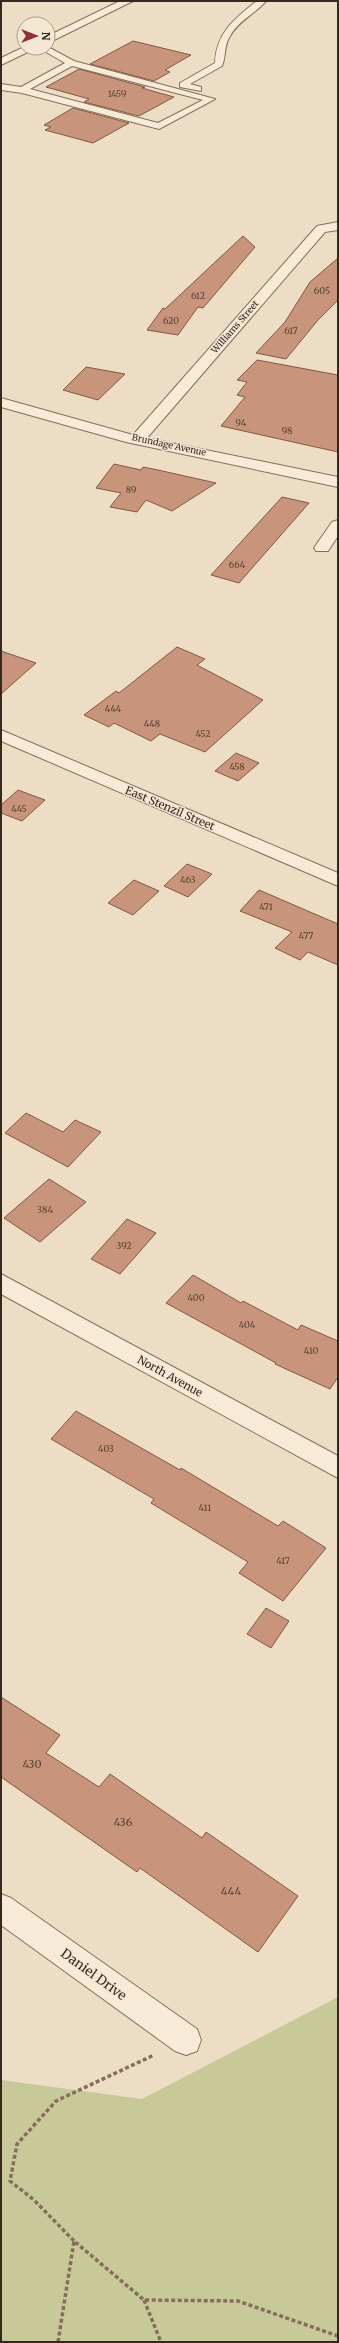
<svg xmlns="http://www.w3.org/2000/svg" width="339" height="2343" font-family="Merriweather,serif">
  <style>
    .green { fill: #c8c999 }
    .building { fill: #c8957c; stroke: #835743 }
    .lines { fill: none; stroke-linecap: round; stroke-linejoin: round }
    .service-casing { stroke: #856e5c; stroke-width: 2 }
    .minor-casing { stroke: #856e5c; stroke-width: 2 }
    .tertiary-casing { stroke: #856e5c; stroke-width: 2 }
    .path { stroke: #856e5c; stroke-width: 3.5; stroke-dasharray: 4 2.5; stroke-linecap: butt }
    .service { fill: #f7ebd7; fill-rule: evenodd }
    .minor { fill: #f7ebd7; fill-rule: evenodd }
    .tertiary { fill: #f7ebd7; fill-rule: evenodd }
    .labels { text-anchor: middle; stroke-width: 3; stroke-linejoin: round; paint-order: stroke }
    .number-label { font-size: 9px; fill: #5a4336 }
    .far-street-label { font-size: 9px; fill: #36281f; stroke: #f3e7d4 }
    .street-label { font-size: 11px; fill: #36281f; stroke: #f3e7d4 }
    .near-number-label { font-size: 11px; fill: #5a4336 }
    .near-street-label { font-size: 13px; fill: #36281f; stroke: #f3e7d4 }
  </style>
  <rect width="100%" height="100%" fill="#ecddc4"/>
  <path class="green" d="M338 1997V2342H1V2080L142 2099Z"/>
  <path class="building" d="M133 41 191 55 165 70 170 72 154 81 90 64Z
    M79 69 145 87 142 88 174 97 139 116 84 102 89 99 46 87Z
    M73 108 129 123 93 143 45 130 51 127 44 125Z
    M243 236 255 247 203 308 198 307 178 335 147 330 163 308 165 309Z
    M338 258V300L318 320 286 359 256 353 285 322 310 282Z
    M257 360 338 375V452L221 426 245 397 237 395 247 382 237 380Z
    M86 367 125 374 98 400 63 390Z
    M114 464 141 470 143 467 158 470 216 483 172 511 146 500 137 512 110 507 121 493 96 488Z
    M282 497 309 503 239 583 211 575Z
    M177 647 205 659 197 665 263 700 205 752 160 734 151 741 114 723 109 727 84 715 116 691 119 693Z
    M1 651 36 663 1 694Z
    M236 753 259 763 238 781 215 771Z
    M18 790 45 800 22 821 1 813V805Z
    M187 864 212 874 188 897 164 886Z
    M134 880 159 891 133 915 108 903Z
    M259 890 338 924V965L308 952 300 960 275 948 292 932 240 911Z
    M26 1113 63 1132 75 1120 101 1132 68 1167 5 1133Z
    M49 1179 86 1202 40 1242 4 1218Z
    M127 1219 156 1233 120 1274 91 1259Z
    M193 1275 241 1303 243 1301 298 1330 301 1325 338 1341V1377L330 1389 275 1364 276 1363 166 1303Z
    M76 1411 180 1470 181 1468 278 1526 283 1521 326 1548 283 1601 239 1573 248 1562 151 1503 154 1499 51 1439Z
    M266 1608 289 1621 271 1648 247 1634Z
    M1 1697 60 1735 46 1753 99 1787 110 1774 202 1838 206 1832 298 1896 258 1952 140 1868 137 1872 1 1777Z"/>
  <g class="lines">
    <g class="service-casing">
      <path id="service" d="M257 1H266C255 14 238 21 230 36 224 45 226 57 222 66L190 84 201 87V91L180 87V83L215 63C216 33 235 18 257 1Z
        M48 47 74 61 215 99 159 129 22 93 1 90V84L21 87 65 63 39 48ZM72 66 203 100 158 123 30 89Z"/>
    </g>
    <g class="minor-casing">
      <path id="minor" d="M338 222V230L325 232 147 438 338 477V487L126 442 1 407V398L133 435 317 226Z
        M338 520V536L328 551H316L314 548 316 545 332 522Z
        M1 730 338 873V886L1 741Z
        M1 1274 338 1456V1478L1 1294Z
        M1 1894 11 1898 197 2029 201 2040 197 2051 186 2055 175 2051 1 1925Z"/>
    </g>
    <g class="tertiary-casing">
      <path id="tertiary" d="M120 1H133L48 43V36Z
        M24 47 36 48 1 65V58Z"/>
    </g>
    <path class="path" d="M74 2241 34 2200 10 2181 17 2144 56 2101 154 2055
      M144 2300 161 2342
      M58 2342 74 2241 144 2300 238 2301 338 2336"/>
    <use href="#service" class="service"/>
    <use href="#minor" class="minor"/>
    <use href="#tertiary" class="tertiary"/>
  </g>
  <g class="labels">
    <g class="number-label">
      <text x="117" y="97">1459</text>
      <text x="322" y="294">605</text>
      <text x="198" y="299">612</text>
      <text x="171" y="324">620</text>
      <text x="291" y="334">617</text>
      <text x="241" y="426">94</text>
      <text x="287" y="434">98</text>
      <text x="131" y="493">89</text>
      <text x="237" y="568">664</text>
      <text x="113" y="712">444</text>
      <text x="152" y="727">448</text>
      <text x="203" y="737">452</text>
      <text x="237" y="770">458</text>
      <text x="19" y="812">445</text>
      <text x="188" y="883">463</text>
      <text x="266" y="910">471</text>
      <text x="306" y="939">477</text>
      <text x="45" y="1213">384</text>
      <text x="124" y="1249">392</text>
      <text x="196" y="1301">400</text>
      <text x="247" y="1328">404</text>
      <text x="311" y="1354">410</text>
      <text x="106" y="1452">403</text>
      <text x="205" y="1511">411</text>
      <text x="283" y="1564">417</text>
    </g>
    <g class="far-street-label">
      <text transform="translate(235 327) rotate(-49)" y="3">Williams Street</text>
      <text transform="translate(169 445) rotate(12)" y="3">Brundage Avenue</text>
    </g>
    <g class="street-label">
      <text transform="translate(170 808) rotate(23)" y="4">East Stenzil Street</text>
      <text transform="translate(170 1376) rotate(29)" y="4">North Avenue</text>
    </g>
    <g class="near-number-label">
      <text x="32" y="1768">430</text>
      <text x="123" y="1826">436</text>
      <text x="231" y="1895">444</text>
    </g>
    <g class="near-street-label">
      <text transform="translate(94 1974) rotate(36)" y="5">Daniel Drive</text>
    </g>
  </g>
  <rect width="339" height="2343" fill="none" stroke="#36281f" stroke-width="4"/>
  <g transform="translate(36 36) rotate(90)"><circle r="19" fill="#f3e7d4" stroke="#a79b8c"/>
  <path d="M0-3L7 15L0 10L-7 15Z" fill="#912f38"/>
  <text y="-6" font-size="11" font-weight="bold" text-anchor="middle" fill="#36281f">N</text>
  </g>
</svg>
